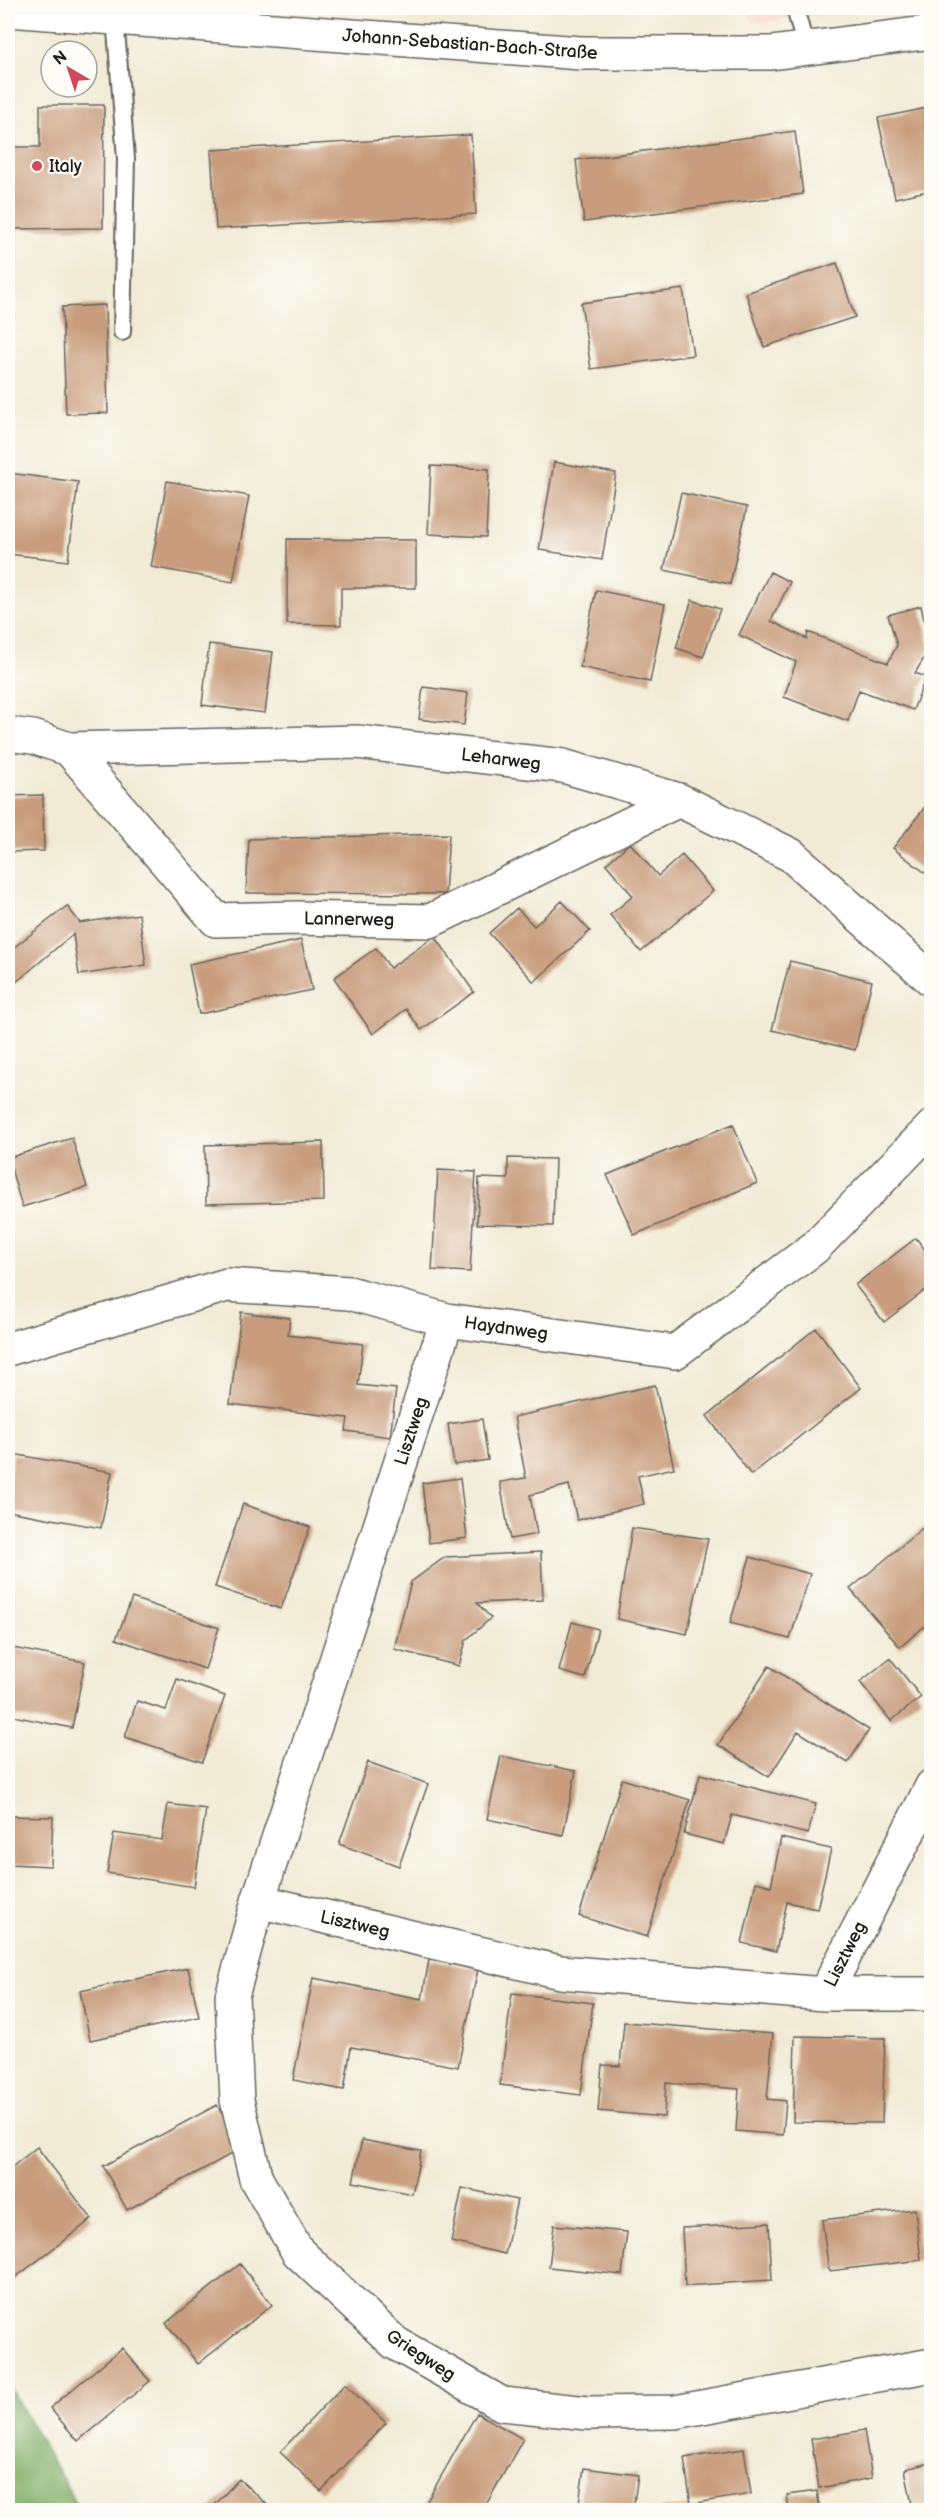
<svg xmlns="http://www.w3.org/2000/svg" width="939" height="2518" font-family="'Balsamiq Sans',sans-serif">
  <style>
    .built { fill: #f7d1c7 }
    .forest { fill: #7fad66; stroke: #4e6441; stroke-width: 1.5 }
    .building { fill: #c89c7b }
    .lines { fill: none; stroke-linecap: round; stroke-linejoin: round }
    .lane-casing { stroke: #67645d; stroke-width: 20 }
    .street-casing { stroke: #67645d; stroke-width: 36 }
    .lane { stroke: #fff; stroke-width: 16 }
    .street { stroke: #fff; stroke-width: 33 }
    .poi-dot { fill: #d1495b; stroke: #fdfcf7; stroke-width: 2 }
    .labels { text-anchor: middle; stroke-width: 4.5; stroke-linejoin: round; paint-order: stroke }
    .street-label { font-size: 18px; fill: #1c1c1c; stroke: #fdfcf7 }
    .poi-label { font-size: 18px; fill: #1c1c1c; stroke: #fdfcf7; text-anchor: start }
  </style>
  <rect width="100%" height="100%" fill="#fdfcf7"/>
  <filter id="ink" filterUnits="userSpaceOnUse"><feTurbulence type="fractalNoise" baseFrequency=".0167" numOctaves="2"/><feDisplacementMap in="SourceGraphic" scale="12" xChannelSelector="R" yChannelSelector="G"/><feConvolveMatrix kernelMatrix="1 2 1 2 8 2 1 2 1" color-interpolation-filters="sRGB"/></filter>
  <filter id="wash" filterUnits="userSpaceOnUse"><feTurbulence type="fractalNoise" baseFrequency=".008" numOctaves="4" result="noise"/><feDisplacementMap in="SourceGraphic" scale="24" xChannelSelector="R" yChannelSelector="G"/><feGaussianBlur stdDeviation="1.35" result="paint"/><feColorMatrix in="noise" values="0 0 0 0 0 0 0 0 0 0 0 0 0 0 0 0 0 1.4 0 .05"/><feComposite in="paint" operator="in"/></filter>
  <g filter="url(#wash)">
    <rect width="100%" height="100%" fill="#f1ebd5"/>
    <path class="built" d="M747 8H871L754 24Z"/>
    <path class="forest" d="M8 2383 80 2510H8Z"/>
    <g id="blocks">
      <path class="building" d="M40 105H104L103 228 8 229V147H40Z
        M932 107V190L895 198 878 118Z
        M795 131 803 194 584 222 576 160Z
        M471 135 476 214 216 229 211 150Z
        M837 263 855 317 764 347 746 293Z
        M683 289 693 355 591 369 581 303Z
        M105 305 108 413 66 414 62 307Z
        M554 462 616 473 602 560 539 550Z
        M431 466 489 469 486 537 428 534Z
        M8 473 78 482 68 561 8 554Z
        M167 481 249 496 233 582 151 567Z
        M681 493 747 507 730 584 664 570Z
        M287 539 416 540V588H341V625L287 624Z
        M770 572 790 582 771 621 807 639 808 632 888 663 897 645 888 615 921 606 930 648 915 673 926 677 913 710 859 690 848 721 784 697 796 662 739 635Z
        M596 590 665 604 650 682 580 667Z
        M692 600 720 609 703 657 676 648Z
        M209 644 273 652 265 713 202 705Z
        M423 687 468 693 464 725 419 719Z
        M43 795 44 851 8 852V796Z
        M932 798V878L893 848Z
        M449 834 445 894 246 893 249 839Z
        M630 843 658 876 682 855 713 891 641 952 610 915 633 896 606 864Z
        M562 901 590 931 534 982 489 933 517 908 534 926Z
        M67 906 80 923 139 914 146 965 79 975 73 934 8 989V952Z
        M435 936 474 992 421 1030 406 1009 373 1034 334 978 376 948 390 968Z
        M301 940 312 990 199 1014 189 964Z
        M790 961 872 981 855 1050 772 1030Z
        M733 1124 757 1183 634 1235 607 1175Z
        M72 1138 87 1187 22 1207 8 1158Z
        M323 1142 324 1201 206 1204 205 1145Z
        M508 1158 555 1159 553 1226 477 1224 479 1178 508 1179Z
        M438 1170 476 1172 470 1272 432 1270Z
        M916 1238 932 1259V1285L884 1322 855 1285Z
        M241 1312 290 1318 288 1335 363 1344 358 1385 396 1389 390 1437 346 1431 348 1418 230 1404Z
        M816 1328 861 1388 751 1475 707 1416Z
        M655 1385 674 1468 638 1476 644 1504 577 1520 569 1485 530 1495 537 1534 510 1539 500 1482 526 1478 514 1417Z
        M482 1419 488 1460 454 1465 448 1424Z
        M13 1454 112 1472 101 1528 8 1511V1486Z
        M460 1478 467 1538 429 1543 422 1483Z
        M243 1504 310 1527 281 1609 215 1587Z
        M932 1520V1620L900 1647 850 1589Z
        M632 1528 708 1539 687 1634 617 1619Z
        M541 1552 543 1600 477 1603 491 1618 466 1640 459 1666 394 1649 411 1582 445 1557Z
        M750 1557 810 1574 790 1639 730 1623Z
        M132 1598 219 1628 205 1669 116 1639Z
        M572 1622 598 1629 585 1678 559 1671Z
        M8 1647 85 1662 72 1728 8 1715Z
        M890 1658 921 1697 891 1721 860 1682Z
        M769 1666 869 1730 848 1763 798 1731 769 1777 718 1745Z
        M177 1679 225 1696 202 1762 125 1737 137 1701 166 1710Z
        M501 1756 576 1771 563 1835 487 1819Z
        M368 1762 428 1784 399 1866 339 1844Z
        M700 1774 816 1804 808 1834 732 1815 724 1844 684 1834Z
        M622 1779 690 1800 647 1937 579 1916Z
        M168 1804 206 1809 194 1887 107 1873 114 1833 162 1840Z
        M8 1816 53 1817 51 1866 8 1864Z
        M781 1838 831 1849 817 1909 787 1902 776 1951 742 1943 756 1882 771 1886Z
        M429 1960 478 1969 458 2067 351 2047 344 2090 293 2080 313 1978 422 1999Z
        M188 1968 199 2017 90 2040 80 1991Z
        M512 1993 593 2003 581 2095 500 2085Z
        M624 2022 773 2034 767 2099 786 2101 783 2135 736 2131 739 2089 666 2083 664 2117 598 2111 602 2065 620 2066Z
        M795 2036 885 2038 882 2123 793 2122Z
        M217 2105 241 2149 127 2210 103 2166Z
        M362 2140 421 2151 412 2194 353 2182Z
        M37 2147 92 2219 8 2283V2170Z
        M462 2188 517 2200 505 2254 451 2242Z
        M915 2209 921 2260 829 2271 822 2220Z
        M769 2223 772 2280 685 2286 682 2228Z
        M554 2225 627 2232 622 2275 549 2267Z
        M240 2264 272 2305 198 2364 166 2323Z
        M122 2348 150 2381 78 2441 50 2408Z
        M345 2384 386 2423 321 2491 280 2452Z
        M477 2413 523 2439 483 2510H422Z
        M864 2430 872 2478 819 2488 811 2439Z
        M744 2449 751 2494 691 2504 684 2458Z
        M931 2463 932 2510H913L905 2469Z
        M584 2468 638 2475 633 2510H578Z
        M239 2479 273 2510H210Z
        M817 2491 820 2510H789L787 2495Z
        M688 2506 689 2510H660V2508Z"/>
    </g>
  </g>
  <g filter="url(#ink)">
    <use href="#blocks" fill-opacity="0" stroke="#67645d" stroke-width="1.5"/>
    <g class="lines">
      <g class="lane-casing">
        <path id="lane" d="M795 8 806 49
          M115 17 126 159 122 332"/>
      </g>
      <g class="street-casing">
        <path id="street" d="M8 10 581 53H771L932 32
          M8 734 33 737 69 749 357 742 563 766 679 800 791 855 932 980
          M69 749 216 920 296 918 430 921 679 800
          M447 1320 258 1901 560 1972 825 1994 932 1786
          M8 1349 227 1285 349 1293 447 1320 675 1352 814 1248 932 1127
          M258 1901 232 1996 237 2100 256 2179 298 2252 395 2343 502 2404 588 2413 675 2412 932 2365
          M825 1994H932"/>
      </g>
      <use href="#lane" class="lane"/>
      <use href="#street" class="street"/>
    </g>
  </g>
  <circle class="poi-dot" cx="37" cy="166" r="6"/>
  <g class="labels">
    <g class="street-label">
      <text transform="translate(470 44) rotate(4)" y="6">Johann-Sebastian-Bach-Straße</text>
      <text transform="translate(501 759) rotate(7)" y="6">Leharweg</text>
      <text transform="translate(349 919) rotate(1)" y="6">Lannerweg</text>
      <text transform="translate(506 1328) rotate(8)" y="6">Haydnweg</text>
      <text transform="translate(411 1431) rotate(-72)" y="6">Lisztweg</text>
      <text transform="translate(355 1924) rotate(13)" y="6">Lisztweg</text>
      <text transform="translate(845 1954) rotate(-63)" y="6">Lisztweg</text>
      <text transform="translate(421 2355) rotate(33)" y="6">Griegweg</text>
    </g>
    <g class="poi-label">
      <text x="49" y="172">Italy</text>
    </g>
  </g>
  <rect width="939" height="2518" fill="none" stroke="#fdfcf7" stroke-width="30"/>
  <g transform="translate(69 69) rotate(321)"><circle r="28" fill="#fdfcf7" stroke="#a3a29f" stroke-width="1.5"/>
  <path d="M0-4.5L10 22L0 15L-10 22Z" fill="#d1495b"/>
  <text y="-9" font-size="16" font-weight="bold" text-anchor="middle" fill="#1c1c1c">N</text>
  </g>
</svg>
